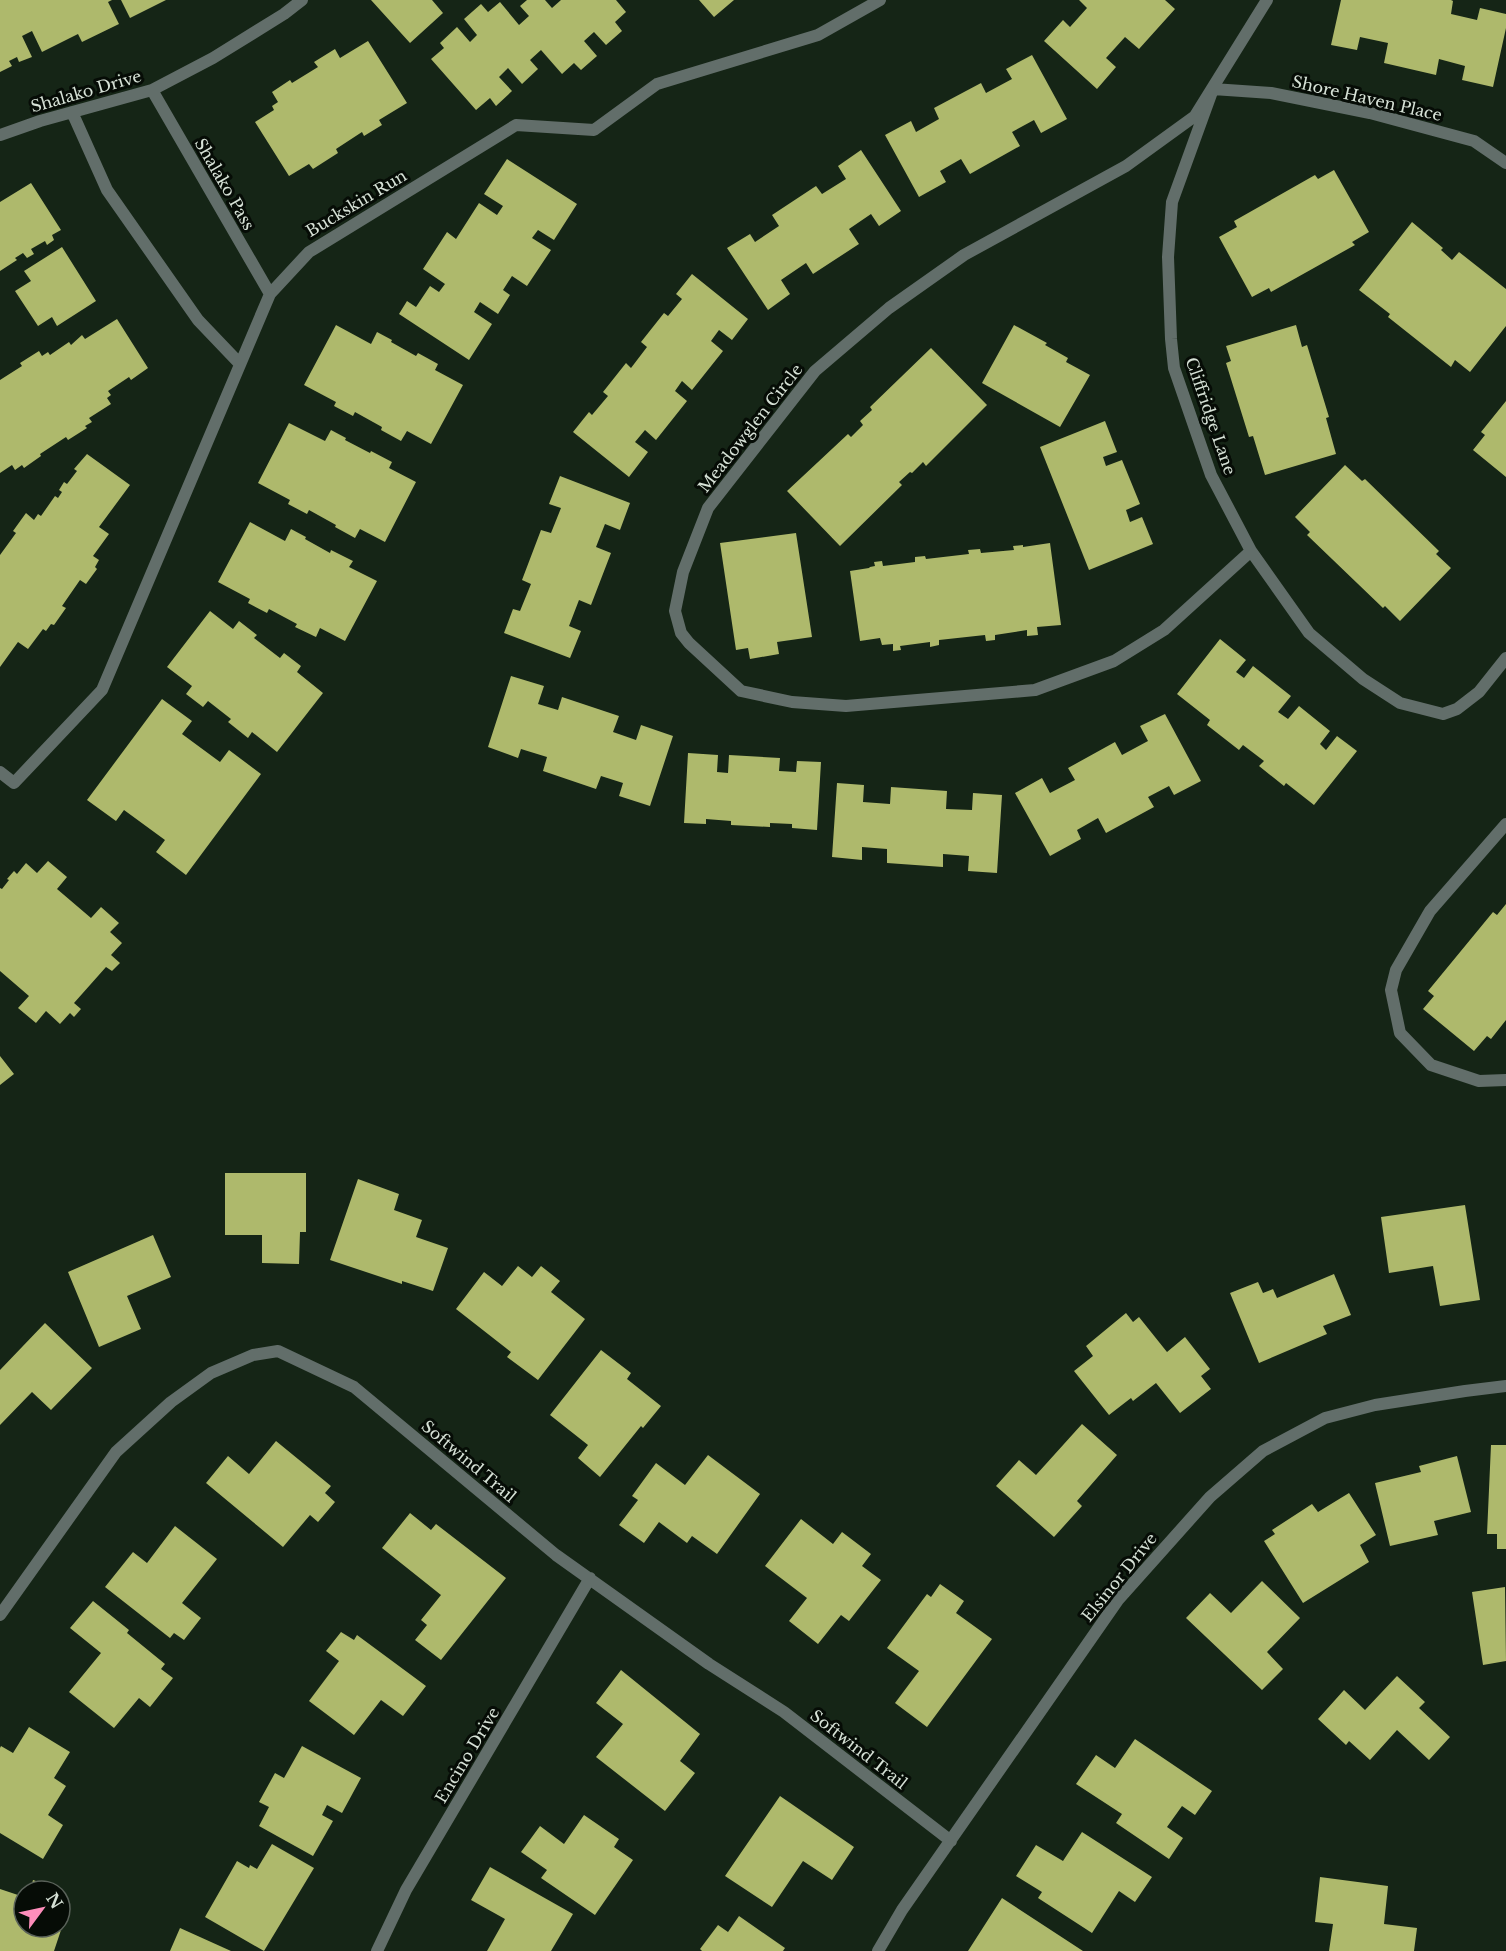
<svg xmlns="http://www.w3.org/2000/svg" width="1506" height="1951" font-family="'Libre Baskerville',serif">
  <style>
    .building { fill: #aeb96c }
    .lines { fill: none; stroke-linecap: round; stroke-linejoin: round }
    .service { stroke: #626e6a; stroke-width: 12 }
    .minor { stroke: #626e6a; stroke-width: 12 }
    .labels { text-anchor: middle; stroke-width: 6; stroke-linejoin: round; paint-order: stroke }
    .street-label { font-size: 16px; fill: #d6e1d6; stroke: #060c06 }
  </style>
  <rect width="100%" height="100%" fill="#152516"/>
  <path class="building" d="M0 0H112L108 2 119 24 82 42 78 34 42 52 32 31 22 36 32 57 19 62 17 57 9 61 12 66 0 72Z
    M121 0H166L130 18Z
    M371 0H432L443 13 410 43Z
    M527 0H545L552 8 561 0H616L626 12 615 22 622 31 606 45 594 32 584 41 597 56 581 70 574 63 562 74 541 50 530 60 538 69 522 84 508 68 499 77 512 91 496 106 490 98 476 110 431 59 444 48 440 43 457 27 470 42 477 35 464 19 481 4 488 12 500 2 519 25 529 16 520 6Z
    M699 0H734L714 17Z
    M1079 0H1165L1175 9 1139 49 1125 37 1106 58 1116 67 1097 89 1044 41 1063 20 1070 27 1087 8Z
    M1341 0H1451L1453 1 1451 14 1477 20 1480 8 1506 14V28L1493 87 1462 80 1465 66 1439 59 1436 75 1384 63 1388 43 1360 37 1357 50 1331 45Z
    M368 41 407 103 379 120 382 125 364 136 362 132 336 149 338 153 313 169 309 164 289 176 255 122 274 110 272 106 278 102 272 92 290 80 292 83 318 67 314 62 335 49 340 58Z
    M1032 55 1067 119 1041 133 1034 120 1012 132 1020 146 970 174 961 159 940 171 946 182 919 197 885 135 911 121 916 132 939 119 934 108 981 83 986 93 1012 79 1006 69Z
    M861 150 901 211 879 226 871 214 849 229 859 244 813 274 806 263 781 280 790 294 768 310 727 248 750 234 755 242 779 226 772 215 816 186 822 194 846 179 838 166Z
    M507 159 577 204 554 240 538 230 532 238 551 250 527 286 512 276 503 290 510 295 498 314 480 302 474 312 492 324 469 360 399 314 407 301 416 307 430 286 439 292 445 284 423 269 447 232 456 239 479 203 497 215 503 206 484 194Z
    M1334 170 1369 232 1352 242 1355 245 1271 292 1269 288 1252 297 1219 237 1237 227 1234 221 1315 175 1318 179Z
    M31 183 61 230 52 235 54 240 47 245 45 241 31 249 34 254 27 258 23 253 15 258 17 260 0 271V202Z
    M1412 222 1443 248 1441 250 1452 260 1459 252 1506 289V326L1470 372 1455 360 1451 367 1388 317 1390 314 1359 290Z
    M62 247 96 301 57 326 52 317 38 326 15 291 31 281 24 271Z
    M692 274 748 319 732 340 719 330 711 341 723 351 692 390 682 381 675 391 687 401 656 440 645 430 635 442 648 452 629 477 573 432 589 412 592 415 608 396 603 392 626 363 631 368 647 347 641 342 664 313 668 316 682 299 676 294Z
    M117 319 148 368 131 380 129 377 108 391 111 395 107 398 111 404 89 418 92 422 85 426 87 428 68 440 66 437 40 454 41 456 24 468 22 465 15 470 12 465 0 473V380L22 366 20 363 39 351 42 356 48 352 50 355 69 342 71 345 82 335 85 339Z
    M336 325 371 344 377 332 392 340 391 342 416 356 418 353 438 364 435 370 463 385 431 444 407 431 401 441 381 430 382 427 355 412 353 416 334 406 336 402 304 385Z
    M1014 325 1047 343 1045 345 1068 358 1066 362 1090 375 1060 427 982 383Z
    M1296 325 1302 347 1307 345 1329 417 1326 418 1336 454 1265 475 1253 436 1249 437 1226 363 1231 361 1226 346Z
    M931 348 987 405 926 466 923 462 912 473 910 472 899 482 902 485 840 546 787 491 848 434 851 437 863 425 860 421 872 410 870 407Z
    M1506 401V477L1473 450 1485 435 1481 432Z
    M1105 421 1117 452 1103 457 1106 466 1122 460 1140 504 1126 510 1130 522 1142 517 1153 544 1089 570 1040 447Z
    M289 423 325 441 331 430 346 438 345 440 370 453 371 451 392 462 389 468 416 482 385 542 360 529 355 538 335 527 336 525 309 510 307 514 288 504 290 500 258 483Z
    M87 454 130 485 99 527 109 534 93 556 99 560 95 567 97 569 86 584 80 580 62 606 66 608 54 625 51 624 46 631 43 629 28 649 18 642 0 667V555L16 533 13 531 26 513 34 520 38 514 41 516 55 496 58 498 62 492 59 490 64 482 67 484 77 471 74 469Z
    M1345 465 1362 481 1365 479 1439 551 1436 554 1451 568 1400 621 1385 606 1383 608 1307 535 1310 532 1295 517Z
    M560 476 630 503 620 530 605 524 596 547 611 553 591 605 579 600 569 626 581 631 570 658 504 633 513 609 520 611 531 584 522 580 541 530 551 533 561 508 549 504Z
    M250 522 285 541 291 529 306 537 305 539 330 553 331 550 353 561 349 567 377 581 345 641 320 628 316 637 295 627 297 624 269 609 267 613 248 603 250 599 218 582Z
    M796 533 812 637 777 642 779 654 750 659 748 648 736 650 720 543Z
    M1050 543 1061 625 1037 627 1038 635 1027 636V630L995 635V640L986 641 985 635 939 640V645L930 647V642L900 646 901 650 893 651V644L882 645 880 638 860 641 850 571 869 568 870 567 875 566 874 562 882 561 883 566 915 562V557L925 556 926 559 969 554 968 550 980 549 981 553 1014 550 1013 546 1023 545V547Z
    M210 611 233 629 239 621 257 635 254 638 280 658 284 653 301 666 297 672 323 693 277 752 252 732 248 738 228 722 231 719 208 701 203 707 186 694 192 686 167 667Z
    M1220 639 1246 660 1236 672 1244 678 1253 666 1291 696 1278 712 1288 719 1299 706 1330 731 1320 744 1326 750 1337 736 1357 751 1314 805 1286 783 1284 786 1259 766 1264 761 1243 745 1239 750 1207 725 1210 720 1177 694Z
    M511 676 544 686 538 704 558 710 562 697 619 716 613 732 636 740 641 725 673 736 650 806 619 796 623 783 601 776 596 789 543 771 547 757 521 749 518 758 488 747Z
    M162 699 192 721 182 734 220 762 229 750 261 774 186 875 156 852 165 840 124 810 116 821 87 800Z
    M1165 714 1201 781 1174 795 1169 786 1148 797 1154 807 1106 833 1098 818 1077 830 1081 839 1050 856 1015 793 1042 778 1050 793 1075 780 1068 768 1115 742 1122 755 1148 741 1140 726Z
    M688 753 718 755 717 772 728 773 729 755 780 758 779 771 796 772 797 761 821 762 817 830 792 828V824L770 823V827L731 825V821L706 819V824L684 823Z
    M837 783 864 785 863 802 890 804 891 787 947 791 946 809 972 810 973 793 1002 795 997 873 968 871 969 856 943 854V867L887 863V849L862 847V860L832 857Z
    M48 861 67 877 57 889 91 918 101 907 119 923 110 932 122 943 111 955 120 963 112 971 106 967 74 1003 81 1009 74 1017 70 1013 60 1024 46 1011 36 1023 18 1008 29 996 0 971V888L2 889 9 880 7 879 14 871 17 874 26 863 37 873Z
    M1506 904V1020L1491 1039 1487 1036 1474 1051 1423 1009 1434 996 1428 991 1493 912 1497 915Z
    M0 1056 14 1074 0 1085Z
    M225 1173H306V1232H300L299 1264 262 1263V1235H225Z
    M358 1179 399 1194 394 1210 422 1220 416 1237 448 1248 433 1291 402 1281V1284L330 1260Z
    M1465 1205 1480 1300 1440 1306 1433 1266 1389 1273 1381 1217Z
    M153 1235 171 1277 127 1296 141 1329 99 1347 68 1272Z
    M518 1266 532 1277 541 1266 560 1281 551 1292 585 1319 538 1380 507 1357 511 1352 456 1309 484 1272 502 1286Z
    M1334 1274 1351 1315 1323 1326 1327 1334 1259 1363 1230 1293 1258 1282 1263 1293 1273 1289 1277 1298Z
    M1126 1313 1133 1322 1139 1317 1167 1352 1185 1337 1210 1369 1201 1376 1211 1389 1180 1413 1156 1383 1133 1401 1131 1398 1109 1415 1074 1371 1093 1356 1086 1346Z
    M45 1323 92 1368 51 1410 32 1392 0 1425V1370Z
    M601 1350 631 1373 627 1379 661 1406 643 1428 641 1426 600 1477 578 1458 588 1445 550 1415Z
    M1082 1424 1117 1455 1077 1501 1082 1506 1054 1537 996 1486 1019 1460 1036 1475Z
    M276 1441 331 1486 325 1493 335 1502 318 1522 310 1515 283 1547 206 1483 228 1456 249 1474Z
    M1491 1445H1506V1549H1497V1534H1487Z
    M708 1455 760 1494 717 1554 692 1536 687 1543 659 1522 644 1543 619 1525 638 1500 632 1496 656 1463 685 1485Z
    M1457 1456 1471 1512 1434 1521 1438 1535 1390 1546 1375 1483 1421 1472 1419 1466Z
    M1349 1493 1376 1535 1360 1545 1369 1562 1303 1603 1264 1541 1275 1534 1272 1530 1312 1504 1318 1512Z
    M410 1513 431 1530 436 1524 506 1578 441 1660 415 1640 427 1625 421 1620 441 1595 382 1548Z
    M801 1519 833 1544 842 1532 871 1554 862 1566 881 1580 849 1621 841 1615 818 1644 789 1621 807 1598 765 1566Z
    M175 1526 217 1559 182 1603 201 1618 184 1640 174 1633 170 1638 105 1587 133 1552 147 1563Z
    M1262 1581 1300 1618 1267 1652 1283 1669 1262 1690 1186 1618 1210 1593 1231 1613Z
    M940 1584 964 1601 956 1613 992 1639 927 1727 895 1703 919 1671 887 1648 927 1594 931 1597Z
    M1505 1587 1506 1661 1483 1665 1472 1592Z
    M93 1601 129 1630 127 1633 165 1664 161 1669 173 1678 150 1707 139 1698 114 1728 69 1692 101 1653 70 1628Z
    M341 1632 354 1640 357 1635 426 1686 403 1716 381 1700 354 1735 309 1701 339 1661 326 1651Z
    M621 1670 700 1734 680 1761 695 1773 665 1811 596 1757 623 1724 596 1703Z
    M1397 1676 1425 1702 1419 1708 1450 1737 1429 1760 1397 1730 1370 1760 1349 1741 1346 1745 1318 1719 1344 1690 1365 1710Z
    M29 1727 70 1752 54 1778 66 1786 48 1815 63 1825 43 1859 0 1833V1748L1 1746 13 1753Z
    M1135 1739 1212 1791 1195 1815 1182 1806 1167 1827 1183 1838 1169 1859 1116 1823 1122 1814 1076 1784 1096 1755 1115 1768Z
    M302 1746 361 1778 342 1813 327 1805 322 1815 333 1821 313 1856 259 1826 269 1807 259 1802 275 1773 284 1778Z
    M780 1796 854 1847 832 1880 803 1861 772 1907 725 1876Z
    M584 1815 619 1839 614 1847 633 1860 595 1915 541 1878 547 1870 521 1852 540 1826 564 1844Z
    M1082 1832 1152 1877 1135 1902 1119 1891 1092 1933 1038 1898 1042 1892 1016 1876 1036 1845 1063 1861Z
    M272 1844 314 1868 264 1951 205 1917 237 1861 249 1868 250 1865 257 1869Z
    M490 1867 573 1914 551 1951H487L505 1919 471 1900Z
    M1320 1877 1388 1886 1384 1924 1417 1928 1414 1951H1329L1333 1924 1315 1922Z
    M33 1880 56 1888 55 1891H30Z
    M0 1889 24 1897V1927H62L54 1951H0Z
    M1002 1898 1083 1951H968Z
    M739 1916 785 1948 783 1951H702L700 1949 718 1925 728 1932Z
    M180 1928 231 1951H170Z"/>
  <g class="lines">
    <path class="service" d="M152 90 270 294
      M72 112 107 190 198 320 240 364
      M0 135 40 121 152 90 213 58 284 14 302 0
      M1506 163 1474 141 1370 113 1271 93 1213 89 1172 202 1168 257 1171 339 1174 368 1211 475 1251 551 1309 633 1363 679 1400 703 1443 714 1457 709 1479 692 1506 658
      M1251 551 1164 630 1114 661 1035 690 846 706 792 702 741 691 689 643 681 633 675 611 683 572 708 508 815 371 889 308 964 255 1126 166 1195 116 1267 0
      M0 772 14 783 102 690 270 294 309 252 516 125 594 130 657 84 818 35 880 0
      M1506 824 1430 911 1396 970 1391 990 1400 1033 1431 1065 1479 1081 1506 1080"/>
    <path class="minor" d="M0 1615 116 1452 171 1402 211 1373 253 1355 278 1351 354 1387 556 1555 709 1664 784 1712 951 1841
      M377 1951 406 1890 590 1578
      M878 1951 902 1910 1118 1600 1210 1497 1263 1451 1325 1418 1375 1405 1465 1391 1506 1386"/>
  </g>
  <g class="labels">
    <g class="street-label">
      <text transform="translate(86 91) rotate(-16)" y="6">Shalako Drive</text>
      <text transform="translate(1367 98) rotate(13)" y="6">Shore Haven Place</text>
      <text transform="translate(225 184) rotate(60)" y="6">Shalako Pass</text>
      <text transform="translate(356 203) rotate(-31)" y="6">Buckskin Run</text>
      <text transform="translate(1211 416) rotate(71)" y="6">Cliffridge Lane</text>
      <text transform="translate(750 428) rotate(-52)" y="6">Meadowglen Circle</text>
      <text transform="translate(469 1461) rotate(40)" y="6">Softwind Trail</text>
      <text transform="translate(1119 1577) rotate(-51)" y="6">Elsinor Drive</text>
      <text transform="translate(859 1749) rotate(38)" y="6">Softwind Trail</text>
      <text transform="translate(467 1755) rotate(-59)" y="6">Encino Drive</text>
    </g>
  </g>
  <g transform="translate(42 1909) rotate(57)"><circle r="28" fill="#060c06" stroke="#596159" stroke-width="1.5"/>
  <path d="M0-4.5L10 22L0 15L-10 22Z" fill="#fe8ebb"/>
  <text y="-9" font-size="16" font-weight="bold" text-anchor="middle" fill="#d6e1d6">N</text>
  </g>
</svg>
